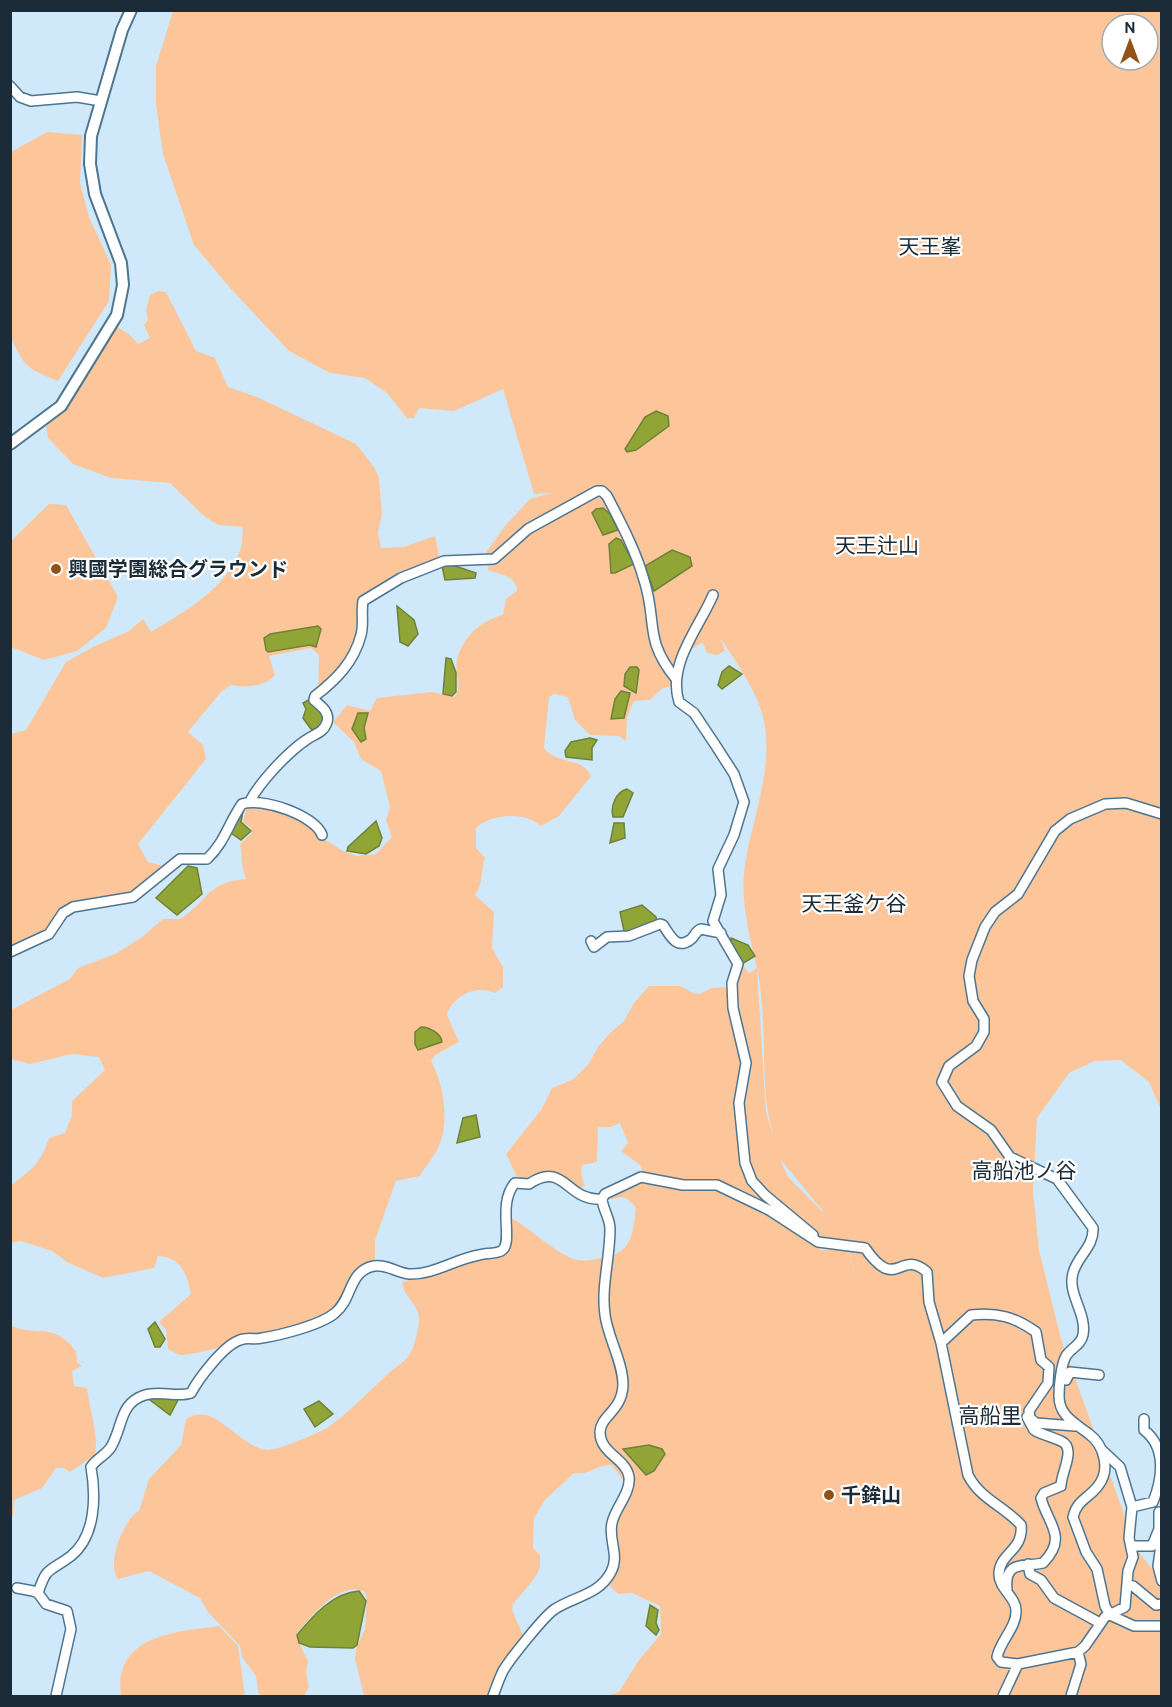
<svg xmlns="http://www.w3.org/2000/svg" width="1172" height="1707" font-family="Cabin,'Noto Sans JP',sans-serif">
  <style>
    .green { fill: #fdc59a; fill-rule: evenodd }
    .water { fill: #91a537; stroke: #6e8137; stroke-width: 1.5 }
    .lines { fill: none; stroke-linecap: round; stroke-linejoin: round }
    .minor-casing { stroke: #4e7590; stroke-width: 12 }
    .tertiary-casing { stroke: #4e7590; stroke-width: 14 }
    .minor { stroke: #fff; stroke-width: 9 }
    .tertiary { stroke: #fff; stroke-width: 10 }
    .poi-dot { fill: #905216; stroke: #fff; stroke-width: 2 }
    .labels { text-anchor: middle; stroke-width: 4.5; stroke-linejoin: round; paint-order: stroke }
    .poi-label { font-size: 20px; font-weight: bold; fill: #1b2c38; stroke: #fff; text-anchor: start }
    .neighbourhood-label { font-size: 21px; fill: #1b2c38; stroke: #fff }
  </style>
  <rect width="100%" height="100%" fill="#cfe9fb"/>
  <path class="green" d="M173 11H1161V1109L1149 1082 1121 1060 1095 1061 1069 1073 1037 1118 1033 1190 1039 1250 1061 1339 1137 1550 1161 1580V1696H606L619 1692 639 1660 661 1634 660 1606 632 1593 618 1594 607 1583 625 1483 612 1465C598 1464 588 1476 574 1473L545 1500 534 1518 533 1548 540 1555V1568L534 1579 513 1604 512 1610 524 1637 495 1675 490 1696H364L355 1659 356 1649 365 1629 367 1601 365 1592C340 1579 309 1618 296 1635L308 1662 306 1672 309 1687 304 1696H259L256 1676 242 1657 240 1646 208 1612 200 1598 149 1571 118 1579C106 1564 123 1520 139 1511L149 1479 181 1445 186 1419C215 1400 239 1448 267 1450 276 1451 319 1433 327 1428 350 1412 369 1391 389 1373 395 1367 406 1361 410 1354 414 1348 420 1325 419 1318 418 1304 403 1296 402 1282L436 1274 476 1259 503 1255 510 1249 512 1242 511 1218C529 1227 561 1258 578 1260 588 1262 597 1259 606 1257 633 1252 633 1231 636 1207 620 1190 622 1201 605 1199L636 1180 716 1188 737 1196 821 1250H849L859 1297 848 1243 821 1240 724 1184 687 1182 643 1173 640 1165 621 1151 628 1143 620 1123 611 1127H598L597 1162 582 1165 581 1174 585 1186 578 1188C562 1177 548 1165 531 1181H519L506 1154 541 1110 552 1088 572 1080 588 1065 598 1047 610 1033 624 1021 634 1003 649 986H680L693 993 700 994 711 988 729 987 740 968 744 967 749 973 757 968C750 938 741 904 744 873 750 820 778 764 761 710 753 685 735 661 721 639L725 651 717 655 707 653 703 643 700 644 680 656 672 686 663 688 650 700 634 701 627 717 626 741 619 736 590 735 575 720 568 697 554 694 549 697 544 748C555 764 583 757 591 776L559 816 541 826C525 811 491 814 476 828V848L485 858C480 871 484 883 475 895L494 912 492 948 503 967V987L495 993C477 984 452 996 447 1015L459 1042 435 1055 431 1061C444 1085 450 1123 438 1148 433 1159 425 1166 420 1176L396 1181 375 1240V1262C338 1279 357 1290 336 1310 324 1320 197 1356 181 1355 177 1354 172 1351 168 1349L166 1330 159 1322 191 1294C187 1274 181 1257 158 1256L154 1268 103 1278 67 1262 52 1251 21 1241 11 1243V1185C32 1169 40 1165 49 1138L65 1133 72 1115V1101L105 1070 99 1057 72 1054 30 1064 11 1059V1010L70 979 78 968 115 954 142 937 163 919H180C209 900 207 882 246 879 240 863 243 859 240 844L252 833 251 828 243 822 248 803 304 818 322 838 343 851 357 856 376 854 392 837 386 820 390 807 381 771 361 759 354 742 333 722 347 705 370 711 377 698 432 692 455 697C463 684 454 674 457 660 462 637 482 620 503 615L506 599 517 591C516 575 501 575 488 570L487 551 505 526 530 499 552 493 534 494 503 389 454 411 419 408 414 418H407L387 393 365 378 330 373 289 351 231 289 194 245 163 154 156 105V66ZM1112 24H1148V60H1112ZM757 969C767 1016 761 1065 768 1113 769 1120 772 1128 773 1135L766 1112ZM780 1159 823 1211V1212L788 1177Z
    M47 132 82 135 80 183 89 217 111 265 109 301 58 381C25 368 26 367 10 337L11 152Z
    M158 291 166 292 196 351 215 358 228 387 257 397 356 444 374 467 379 478 382 514 378 533 381 548 404 547 435 536 440 559 364 596 359 634 353 653 318 691 319 655 311 648 269 656 275 675C265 687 245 688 231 685L221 692 188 732 203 745 206 759 138 844 148 862 164 866 130 894 73 904 47 933 11 950V734L26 730 66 662 93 647 129 631 143 619 151 632C186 611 224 590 240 551 243 544 242 534 243 527L218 525 204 516 170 483 111 478 73 464 48 438 46 426 69 406 117 327 129 334 138 344 150 338 144 325 148 319 146 310 150 295Z
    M49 504 66 505 118 597 106 628 77 651 44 660 11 647 10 542Z
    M10 1325C33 1338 53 1320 76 1351L77 1362 82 1366 72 1371 74 1386 87 1388C89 1408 99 1435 95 1455L70 1472 63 1468H56L42 1488 14 1500 13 1515 11 1517Z
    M219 1626 238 1646 245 1696H121C113 1635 175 1632 219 1626Z"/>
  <path class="water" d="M656 411 668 416 669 426 636 450 627 452 625 449 645 417Z
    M603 508 610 514 618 530 603 535 592 513 596 509Z
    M616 538 621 540 634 564 615 573H611L609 544Z
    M672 550 690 557 692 566 654 591 645 566Z
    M449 564 476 573 475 578 445 580 442 566Z
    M397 606 414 620 418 634 408 646 400 642Z
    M318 626 321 629 316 647 310 645 268 652 266 650 264 638 270 634Z
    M446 658 451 659 456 673V692L452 696 443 694Z
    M729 666 742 674 722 689 718 685 722 672Z
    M630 667H637L639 670 636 693 624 686 625 674Z
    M621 691 630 693 624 718 611 719 615 699Z
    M308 700 314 703 323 716V723L316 730 311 729 303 718 306 709 303 703Z
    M358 713H368L364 728 366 739 361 742 352 729Z
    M590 738 597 740 592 748V760L566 757 565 751 571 742Z
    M627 789 633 793 623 817H613C610 806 616 792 627 789Z
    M244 806 241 822 251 831 241 840 231 833Z
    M376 821 382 838 379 846 366 854 347 851 348 847Z
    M614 823H624L625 838 610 843Z
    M188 866 197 868 202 894 177 915 156 898Z
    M642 905 656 917 657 922 628 933 624 931 620 912Z
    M731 938 748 945 755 956 742 964 730 945Z
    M421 1027C429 1027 441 1033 442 1042L418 1050 415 1044V1032Z
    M476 1115 480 1137 457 1143 463 1118Z
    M155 1322 165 1339 160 1347H155L148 1329Z
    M151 1397 177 1399 178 1400 170 1415 150 1400Z
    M319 1401 333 1414 315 1427 304 1409Z
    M649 1445 662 1449 665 1454 654 1471 646 1475 623 1449Z
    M359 1591 366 1601 357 1645 353 1648 310 1647 299 1643 297 1635C313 1616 332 1593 359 1591Z
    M650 1605 658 1610 656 1623 659 1630 656 1635 646 1626Z"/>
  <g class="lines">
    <g class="minor-casing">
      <path id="minor" d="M10 86 20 97 31 101 77 97 101 101
        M713 595C699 628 667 664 679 702L694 713 716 746 734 774 744 802 734 835 718 869 721 895 713 921 738 964 732 983 733 1008 746 1063 739 1103 745 1163 752 1181 765 1195 813 1235
        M250 801C260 782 287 753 306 740 314 734 324 733 327 722 330 712 321 706 314 700L315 696C336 680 354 662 361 635 364 624 361 613 363 601L401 578 444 561 494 559 528 529 597 491H602L607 496C621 523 636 551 644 580 658 624 643 638 676 679
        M1162 814 1126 803 1105 804 1070 819 1055 831 1018 894 995 912 985 927 972 960 969 976 973 1001 984 1019V1032L976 1046 949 1066 942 1082 957 1106 991 1130 1010 1157 1057 1179 1093 1228C1094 1247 1078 1255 1073 1273 1067 1294 1087 1313 1083 1335 1081 1345 1071 1348 1066 1356 1061 1365 1059 1386 1059 1396 1059 1416 1075 1423 1089 1434 1104 1445 1111 1470 1098 1486 1089 1498 1077 1500 1073 1517L1086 1552 1097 1569 1105 1606 1110 1615 1134 1626H1162
        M591 941 594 947 607 937 629 936 660 924 663 925C670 935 676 950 690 940 696 936 694 932 701 929L721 933
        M10 952 49 934 63 913 73 907 133 897 180 859H207C225 842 228 824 242 804 261 797 315 815 322 835
        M941 1343 971 1315C997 1312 1015 1317 1036 1332L1041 1360 1049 1367 1048 1383 1029 1411 1030 1418 1036 1423 1075 1426
        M1062 1379 1066 1380 1070 1372 1099 1375
        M1132 1507 1153 1502C1163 1477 1166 1447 1144 1430V1419
        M1162 1537 1158 1566 1162 1581
        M1132 1546H1152L1159 1529V1512
        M1028 1564 1030 1574 1041 1580 1054 1598 1100 1623
        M1127 1585 1133 1586 1156 1605 1162 1604
        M17 1588 33 1591 38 1593 46 1604 67 1611 71 1629 56 1696
        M1007 1589C1004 1560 1024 1567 1043 1563 1069 1537 1047 1523 1041 1498L1044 1493 1061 1486C1061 1472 1077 1448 1061 1441 1052 1437 1043 1435 1034 1430L1027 1417
        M38 1593C47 1565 50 1572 71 1556 96 1536 96 1496 91 1467 96 1459 106 1455 111 1447 123 1427 119 1403 145 1395 161 1390 176 1398 191 1393 199 1378 224 1345 240 1340 247 1337 255 1340 262 1338 281 1335 321 1325 335 1313 353 1299 348 1271 374 1266 387 1264 397 1273 409 1274 434 1275 455 1259 479 1255 486 1253 495 1254 501 1251 515 1243 496 1205 515 1183L529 1184C565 1160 566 1202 602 1199
        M493 1696C496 1688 499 1679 503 1671 510 1659 545 1615 555 1609 575 1596 599 1595 611 1572 620 1555 608 1540 612 1523 615 1508 631 1493 629 1477 626 1458 600 1454 600 1432 601 1415 622 1411 623 1385 623 1362 608 1338 605 1315 601 1286 610 1259 610 1229 610 1218 603 1210 602 1199L605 1194 641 1177 683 1185H717L769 1210 818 1242 865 1248C897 1294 899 1248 927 1272L929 1302 941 1343 968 1475C980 1499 1004 1506 1021 1525 1024 1550 1000 1553 999 1573 998 1588 1016 1597 1016 1610 1017 1627 1000 1641 997 1657L1001 1662 1018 1664 1078 1652 1085 1646 1105 1617 1125 1607 1128 1571 1133 1557 1129 1538 1132 1507 1120 1467 1102 1450
        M1003 1696 1018 1664
        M1071 1696 1081 1664 1078 1652"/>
    </g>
    <g class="tertiary-casing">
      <path id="tertiary" d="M10 444 61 406 117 315 123 285 121 263 95 194 90 164 91 136 122 30 131 10"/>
    </g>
    <use href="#minor" class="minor"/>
    <use href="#tertiary" class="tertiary"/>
  </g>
  <g class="poi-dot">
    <circle cx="56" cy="569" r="6"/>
    <circle cx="829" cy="1495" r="6"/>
  </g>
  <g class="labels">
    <g class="poi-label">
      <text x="68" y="576">興國学園総合グラウンド</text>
      <text x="841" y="1502">千鉾山</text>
    </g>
    <g class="neighbourhood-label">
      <text x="930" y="254">天王峯</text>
      <text x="877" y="553">天王辻山</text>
      <text x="854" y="911">天王釜ケ谷</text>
      <text x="1024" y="1178">高船池ノ谷</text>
      <text x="990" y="1423">高船里</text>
    </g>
  </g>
  <rect width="1172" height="1707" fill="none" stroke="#1b2c38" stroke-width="24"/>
  <g transform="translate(1130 42)"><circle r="28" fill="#ffffff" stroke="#a4abaf" stroke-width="1.5"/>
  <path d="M0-4.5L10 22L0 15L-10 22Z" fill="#905216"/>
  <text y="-9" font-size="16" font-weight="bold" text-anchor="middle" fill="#1b2c38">N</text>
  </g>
</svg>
